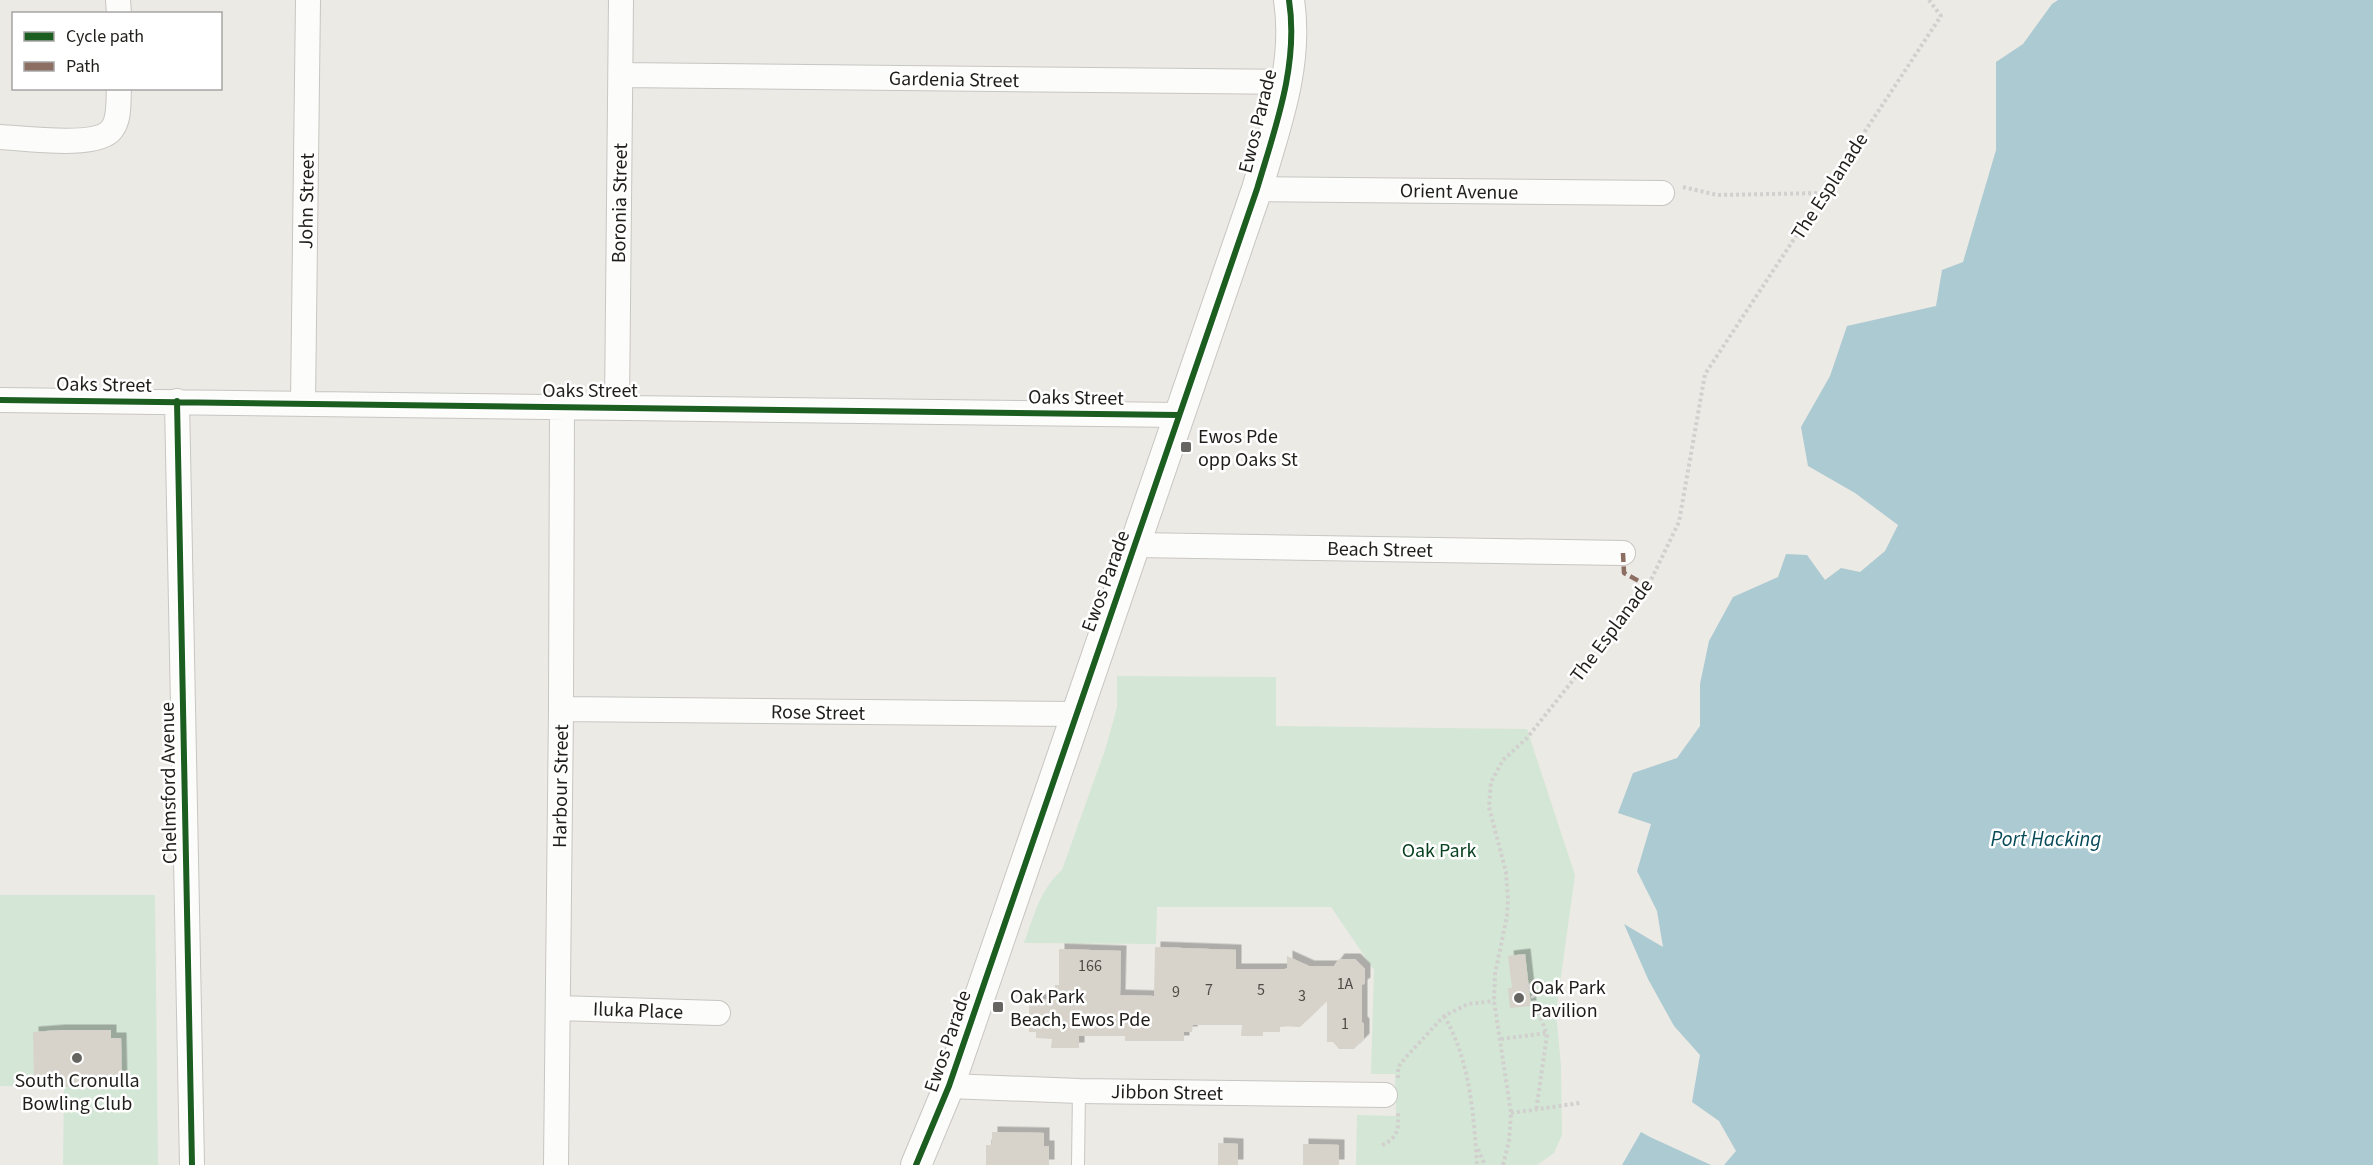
<svg xmlns="http://www.w3.org/2000/svg" width="2373" height="1165" font-family="'Source Sans 3',sans-serif">
  <style>
    .green { fill: #d4e6d5 }
    .water { fill: #accad2 }
    .building { fill: #d7d3ca; filter: url(#shadow) }
    .lines { fill: none; stroke-linecap: round; stroke-linejoin: round }
    .service-casing { stroke: #c8c6c2; stroke-width: 14 }
    .minor-casing { stroke: #c8c6c2; stroke-width: 26 }
    .tertiary-casing { stroke: #c8c6c2; stroke-width: 32 }
    .path { stroke: #d1d0ce; stroke-width: 4; stroke-dasharray: 3 3; stroke-linecap: butt }
    .service { stroke: #fcfcfb; stroke-width: 12 }
    .minor { stroke: #fcfcfb; stroke-width: 24 }
    .tertiary { stroke: #fcfcfb; stroke-width: 30 }
    .quiet { stroke: #8d6e63; stroke-width: 4.5; stroke-dasharray: 9 4.5; stroke-linecap: butt }
    .cycleway-casing { stroke: #fff; stroke-width: 10 }
    .cycleway { stroke: #1b5e20; stroke-width: 6 }
    .poi-dot { fill: #676562; stroke: #fff; stroke-width: 2 }
    .labels { text-anchor: middle; stroke-width: 5; stroke-linejoin: round; paint-order: stroke }
    .number-label { font-size: 16px; fill: #4e4b47 }
    .street-label { font-size: 20px; fill: #201e1b; stroke: #fff }
    .poi-label { font-size: 20px; fill: #201e1b; stroke: #fff; text-anchor: start }
    .park-label { font-size: 20px; fill: #094220; stroke: #fff }
    .water-label { font-size: 21px; font-style: italic; fill: #074b59; stroke: #fff }
  </style>
  <defs>
    <filter id="shadow"><feDropShadow dx="5.5" dy="-5.5" stdDeviation="0" flood-color="#0004"/></filter>
  </defs>
  <rect width="100%" height="100%" fill="#eceae5"/>
  <path class="green" d="M1117 676 1276 677V726L1527 729 1575 875 1556 1012 1561 1066 1562 1135 1554 1153 1537 1165H1356L1357 1115 1396 1116 1395 1074H1371L1374 970 1331 907H1157L1156 944 1024 943C1034 916 1040 889 1062 870L1106 747 1117 707Z
    M0 895H155L158 1165H63L64 1087 0 1086Z"/>
  <path class="water" d="M2058 0H2373V1165H1724L1736 1151 1719 1121 1692 1102 1700 1055 1674 1026 1648 979 1624 924 1663 947 1657 911 1637 871 1651 824 1618 813 1633 773 1677 758 1700 726V684L1709 641 1733 597 1778 577 1786 554 1807 555 1825 580 1841 568 1860 572 1885 551 1898 525 1855 493 1808 466 1801 427 1830 376 1847 326 1936 306 1942 270 1963 262 1996 150V62L2023 44 2052 4Z
    M1641 1132 1650 1137 1711 1165H1622Z"/>
  <path class="building" d="M1155 947 1236 950V969H1285L1287 968V956L1309 966H1334L1339 959H1355L1365 969V983L1362 985V1022L1364 1024V1039L1354 1049H1339L1333 1042H1327V1001L1300 1027 1280 1026V1032H1263V1036H1241L1242 1025H1193L1192 1032H1184V1041H1125V1036H1079V1048H1051L1052 1039 1036 1038V1032H1029V999L1055 1000V985H1059V949L1121 951 1120 995 1154 996Z
    M1525 954 1531 1006 1510 1008 1508 988H1512L1508 956Z
    M60 1030H111V1038H121L122 1086 61 1087V1084H51V1079L34 1080 33 1032Z
    M992 1132 1044 1133V1146H1049V1165H986V1145H992Z
    M1218 1143 1238 1144V1165H1218Z
    M1303 1144 1339 1145V1165H1303Z"/>
  <g class="lines">
    <g class="service-casing">
      <path id="service" d="M1078 1165 1079 1091"/>
    </g>
    <g class="minor-casing">
      <path id="minor" d="M118 0 119 14
        M621 75 1287 82
        M0 137C24 138 98 149 112 129 120 119 118 101 119 88
        M1257 189 1662 193
        M0 400 1179 415
        M177 401 192 1165
        M303 402 308 0
        M617 406 621 0
        M1136 545 1623 553
        M561 709 1075 714
        M558 1008 718 1013
        M949 1086 1079 1091 1385 1095
        M556 1165 561 709 562 407"/>
    </g>
    <g class="tertiary-casing">
      <path id="tertiary" d="M916 1165 949 1086 1257 189C1275 128 1299 65 1289 0"/>
    </g>
    <path class="path" d="M1683 187 1717 195 1824 193
      M1528 984 1547 1035 1536 1111
      M1444 1016C1470 1059 1474 1116 1477 1165
      M1501 1039 1547 1033
      M1398 1078V1067L1406 1057 1444 1016 1468 1004 1494 1001
      M1511 1113 1580 1103
      M1382 1145C1398 1138 1399 1129 1398 1112
      M1478 1149 1485 1165
      M1503 1165 1509 1141 1511 1113 1494 1001 1495 974 1507 916 1508 899 1506 872 1489 807 1491 782 1503 760 1527 738 1648 586 1679 522 1705 374 1941 16 1929 0"/>
    <use href="#service" class="service"/>
    <use href="#minor" class="minor"/>
    <use href="#tertiary" class="tertiary"/>
    <path class="quiet" d="M1623 553 1624 573 1648 586"/>
    <g class="cycleway-casing">
      <path id="cycleway" d="M0 400 1179 415
        M177 401 192 1165
        M916 1165 949 1086 1257 189C1275 128 1299 65 1289 0"/>
    </g>
    <use href="#cycleway" class="cycleway"/>
  </g>
  <g class="poi-dot">
    <rect x="1180" y="441" width="12" height="12" rx="3"/>
    <circle cx="1519" cy="998" r="6"/>
    <rect x="992" y="1001" width="12" height="12" rx="3"/>
    <circle cx="77" cy="1058" r="6"/>
  </g>
  <g class="labels">
    <g class="number-label">
      <text x="1090" y="971">166</text>
      <text x="1345" y="989">1A</text>
      <text x="1209" y="995">7</text>
      <text x="1261" y="995">5</text>
      <text x="1176" y="997">9</text>
      <text x="1302" y="1001">3</text>
      <text x="1345" y="1029">1</text>
    </g>
    <g class="street-label">
      <text transform="translate(954 79) rotate(1)" y="7">Gardenia Street</text>
      <text transform="translate(1257 121) rotate(-76)" y="7">Ewos Parade</text>
      <text transform="translate(1829 186) rotate(-57)" y="7">The Esplanade</text>
      <text transform="translate(1459 191) rotate(1)" y="7">Orient Avenue</text>
      <text transform="translate(306 201) rotate(-89)" y="7">John Street</text>
      <text transform="translate(619 203) rotate(-89)" y="7">Boronia Street</text>
      <text transform="translate(104 384) rotate(1)" y="7">Oaks Street</text>
      <text x="590" y="397">Oaks Street</text>
      <text transform="translate(1076 397) rotate(1)" y="7">Oaks Street</text>
      <text transform="translate(1380 549) rotate(1)" y="7">Beach Street</text>
      <text transform="translate(1105 581) rotate(-70)" y="7">Ewos Parade</text>
      <text transform="translate(1611 630) rotate(-53)" y="7">The Esplanade</text>
      <text transform="translate(818 712) rotate(1)" y="7">Rose Street</text>
      <text transform="translate(168 783) rotate(-91)" y="7">Chelmsford Avenue</text>
      <text transform="translate(560 786) rotate(-89)" y="7">Harbour Street</text>
      <text transform="translate(638 1010) rotate(2)" y="7">Iluka Place</text>
      <text transform="translate(947 1041) rotate(-71)" y="7">Ewos Parade</text>
      <text transform="translate(1167 1092) rotate(1)" y="7">Jibbon Street</text>
    </g>
    <g class="poi-label">
      <text x="1198" y="443">Ewos Pde<tspan x="1198" dy="23">opp Oaks St</tspan></text>
      <text x="1531" y="994">Oak Park<tspan x="1531" dy="23">Pavilion</tspan></text>
      <text x="1010" y="1003">Oak Park<tspan x="1010" dy="23">Beach, Ewos Pde</tspan></text>
      <text x="77" y="1087" text-anchor="middle">South Cronulla<tspan x="77" dy="23">Bowling Club</tspan></text>
    </g>
    <g class="park-label">
      <text x="1439" y="857">Oak Park</text>
    </g>
    <g class="water-label">
      <text x="2046" y="846">Port Hacking</text>
    </g>
  </g>
  <rect x="12" y="12" width="210" height="78" fill="#ffffff" stroke="#a6a5a4" stroke-width="1.5"/>
  <rect x="24" y="32" width="30" height="9" fill="#1b5e20" stroke="#a6a5a4" stroke-width="1.5"/>
  <text x="66" y="42" font-size="18" fill="#201e1b">Cycle path</text>
  <rect x="24" y="62" width="30" height="9" fill="#8d6e63" stroke="#a6a5a4" stroke-width="1.5"/>
  <text x="66" y="72" font-size="18" fill="#201e1b">Path</text>
</svg>
